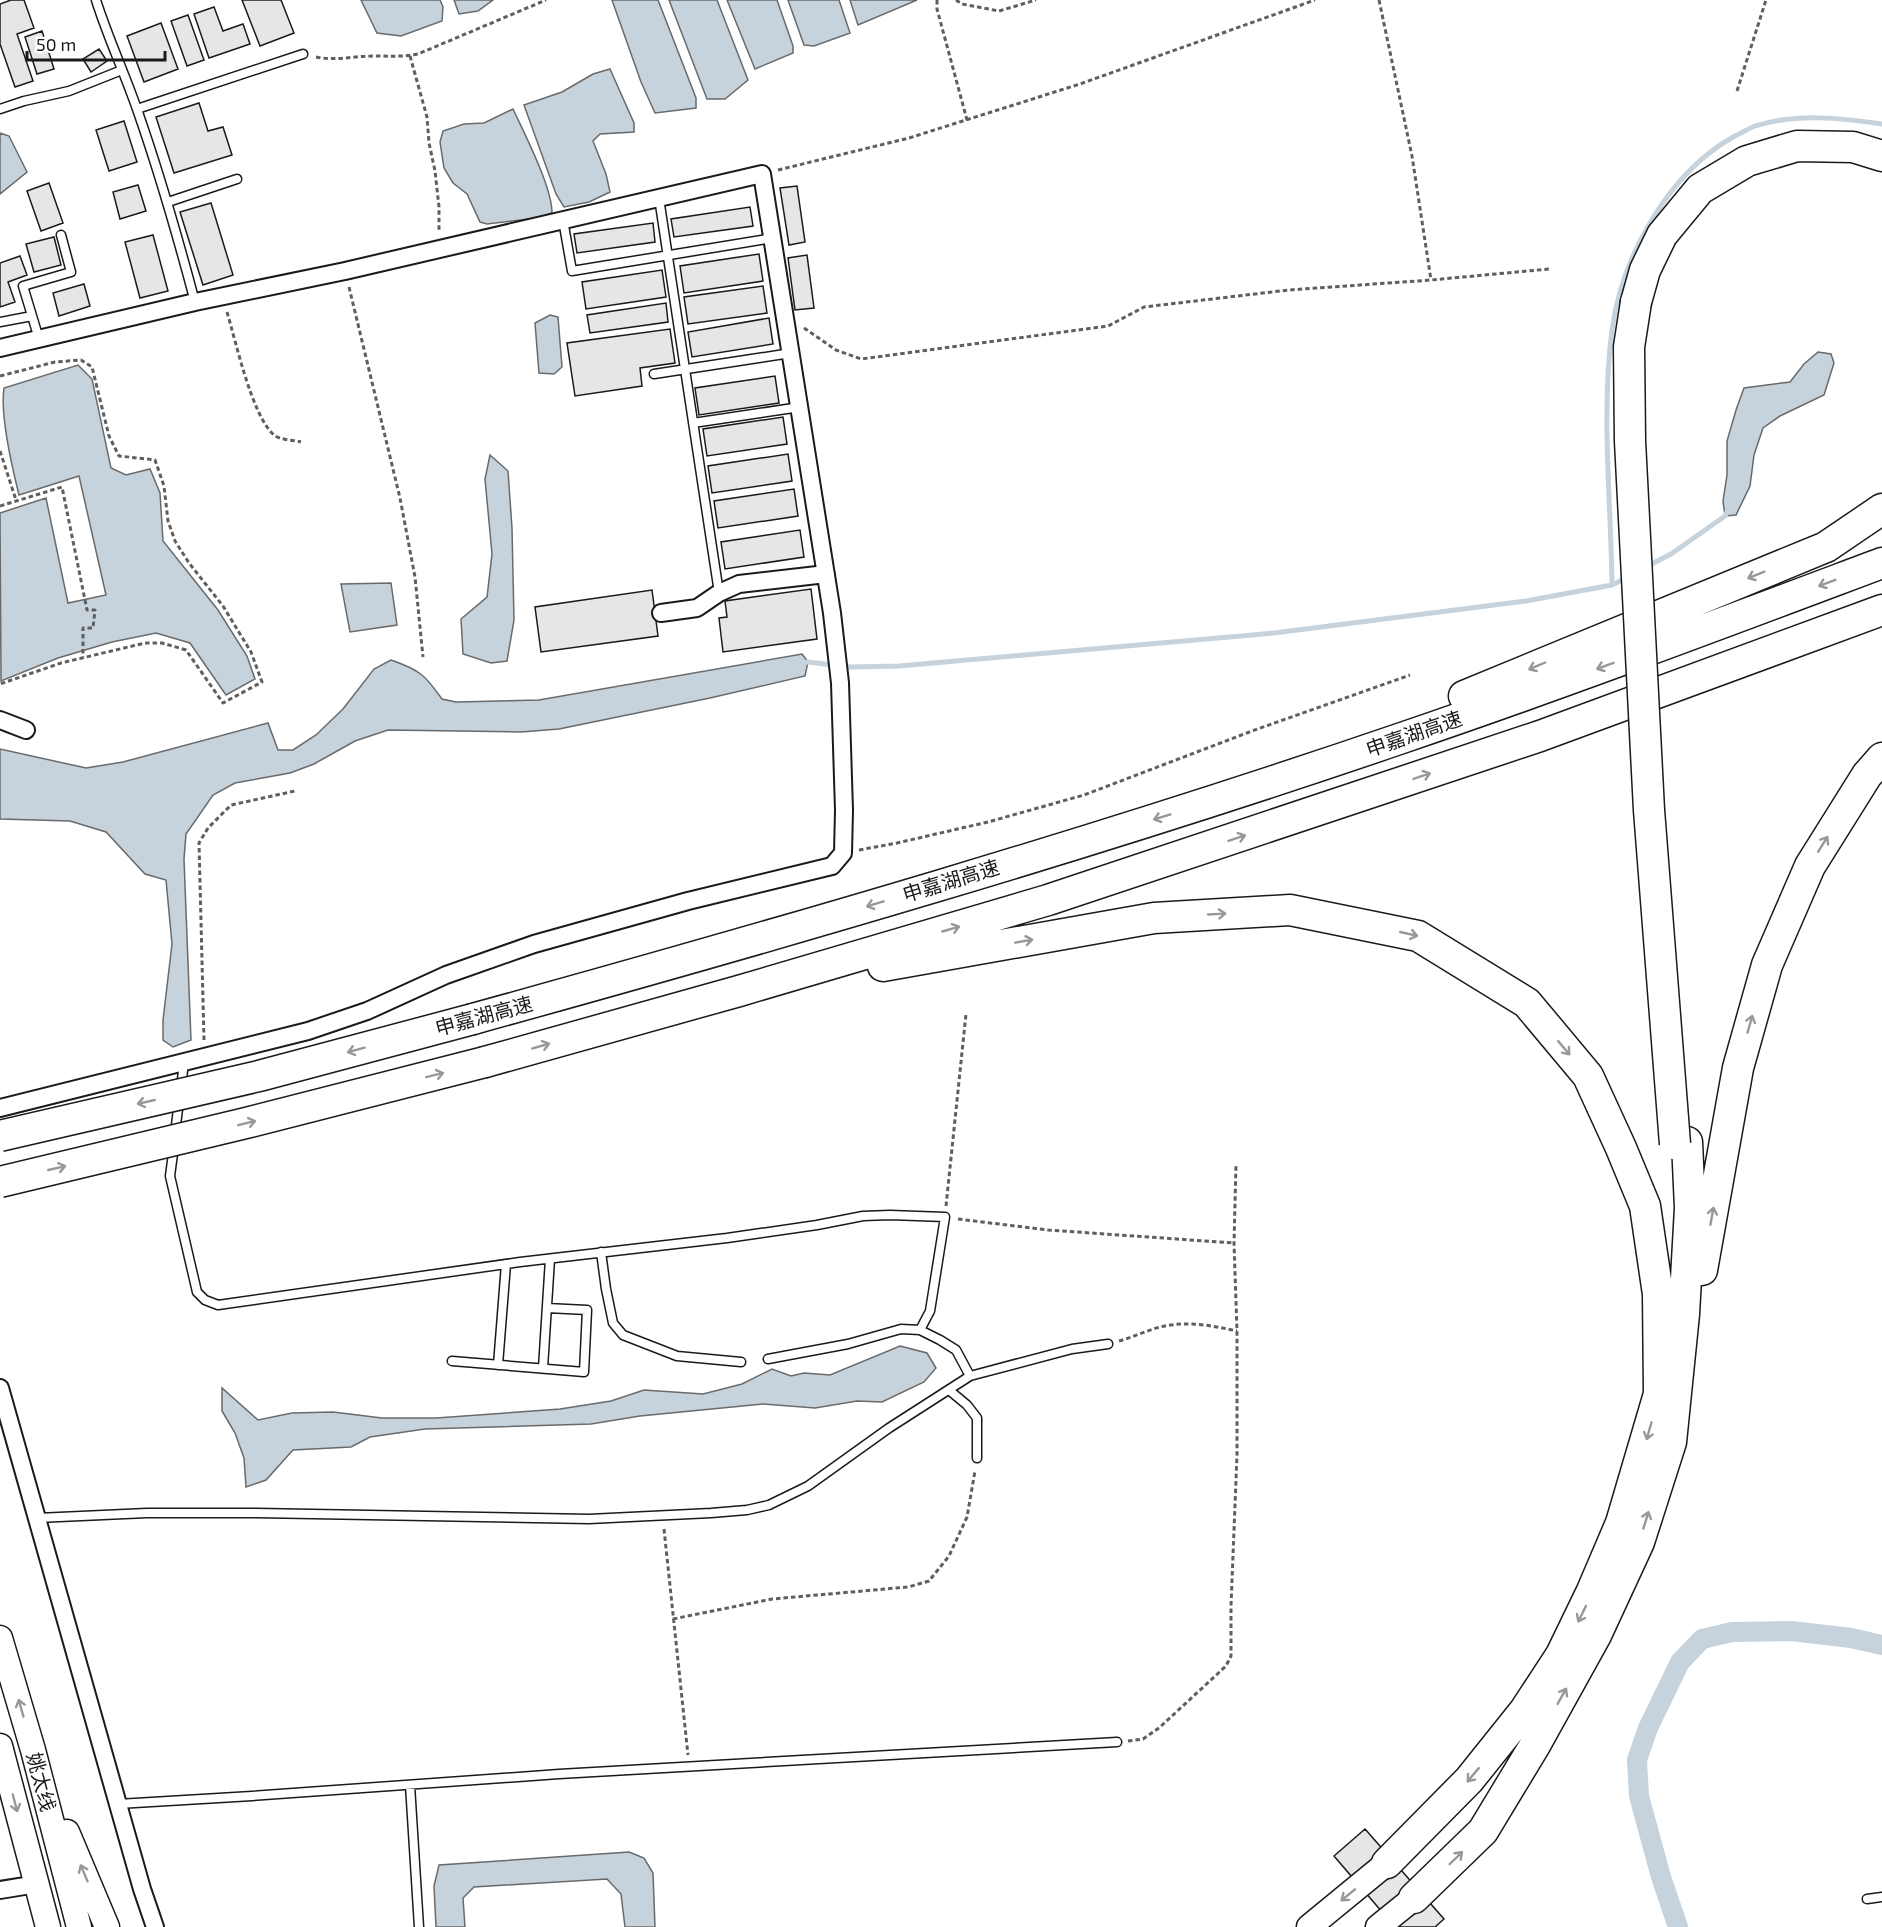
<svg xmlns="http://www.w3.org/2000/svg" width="1882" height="1927" font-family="'Exo 2','Noto Sans SC',sans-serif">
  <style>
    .water { fill: #c6d2dc; stroke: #6a6a6a; stroke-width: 1.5 }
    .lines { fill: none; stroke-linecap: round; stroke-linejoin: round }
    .stream { stroke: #c6d2dc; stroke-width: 5 }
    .canal { stroke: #c6d2dc; stroke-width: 20 }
    .building { fill: #e6e6e6; stroke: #1a1a1a; stroke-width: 1.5 }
    .service-casing { stroke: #1a1a1a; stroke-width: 11 }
    .minor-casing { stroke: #1a1a1a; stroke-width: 20 }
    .secondary-casing { stroke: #1a1a1a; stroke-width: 27 }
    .motorway-casing { stroke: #1a1a1a; stroke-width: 33 }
    .path { stroke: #5f5f5f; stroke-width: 3; stroke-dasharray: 4.5 3; stroke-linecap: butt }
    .service { stroke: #fff; stroke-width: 8 }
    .minor { stroke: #fff; stroke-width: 16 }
    .secondary { stroke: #fff; stroke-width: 24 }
    .motorway { stroke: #fff; stroke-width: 30 }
    .motorway-bridge-casing { stroke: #1a1a1a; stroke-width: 33; stroke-linecap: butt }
    .motorway-bridge { stroke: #fff; stroke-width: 30 }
    .oneway { stroke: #989898 }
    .labels { text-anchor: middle; stroke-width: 4.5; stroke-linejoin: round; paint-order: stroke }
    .street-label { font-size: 20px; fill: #1a1a1a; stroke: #fff }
  </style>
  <rect width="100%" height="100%" fill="#fff"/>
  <path class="water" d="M361 0H440L443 7 442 21 401 36 377 33Z
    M454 0H493L478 11 459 14Z
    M612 0H658L696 98V108L655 113 641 82Z
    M669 0H717L748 80 725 99H707Z
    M727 0H777L793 46V53L755 69Z
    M788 0H839L850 33 814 46 804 45Z
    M850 0H917L858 25Z
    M610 69 634 123V132L600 134 593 141 606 174 610 192 589 202 564 207 556 194 524 105 562 92 593 74Z
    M513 109C525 135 552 187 552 213L537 218 487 224 480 222 467 194 453 183 444 168 440 142 443 131 464 124 484 123Z
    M0 133 9 136 27 172 0 194Z
    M550 315 558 317 562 367 554 374 539 373 535 323Z
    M1818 352 1831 354 1834 363 1824 395 1780 416 1763 428 1754 455 1750 486 1736 515 1725 516 1723 501 1727 475V441L1736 410 1744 388 1790 382 1804 364Z
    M78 365 92 379 111 468 126 475 150 469 160 493 163 541 218 610 247 656 255 679 226 695 190 643 156 633 112 642 58 658 1 681 0 513 46 498 68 603 106 595 79 476 19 495C12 467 0 414 4 388Z
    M490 455 508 471 512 528 514 620 507 661 491 663 463 654 461 619 487 597 492 554 485 479Z
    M391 583 397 625 350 632 341 584Z
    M802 654 808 662 805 676 710 698 559 729 521 732 388 730 355 741 314 764 290 773 235 783 213 795 186 834 184 859 191 1040 173 1047 163 1040V1020L172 944 166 880 145 874 106 832 70 821 0 819V749L86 768 123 762 268 723 278 750H293L316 735 343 709 374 669 391 660C420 670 425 675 442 699L456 702 539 700Z
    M900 1346 927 1353 936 1368 924 1382 882 1402 857 1401 815 1408 763 1404 640 1416 591 1424 425 1429 370 1437 351 1447 293 1450 266 1480 246 1487 244 1458 235 1433 222 1411V1388L258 1420 292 1413 333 1412 382 1418H436L560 1409 611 1401 644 1390 703 1394 742 1384 772 1369 791 1376 804 1373 830 1375Z
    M629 1852 644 1858 653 1873 655 1927H625L621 1894 607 1879 474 1887 463 1898 465 1927H436L434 1886 439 1865Z"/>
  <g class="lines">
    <path class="stream" d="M1646 567 1671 554 1725 516 1727 512
      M1612 585C1611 502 1601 411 1612 330 1622 256 1669 172 1735 136 1742 133 1749 128 1755 126 1797 113 1840 118 1882 124
      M801 663 808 662 850 667 899 666 1274 633 1526 601 1612 585 1628 577"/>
    <path class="canal" d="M1678 1927 1661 1877 1639 1796 1637 1760 1648 1728 1680 1662 1702 1639 1732 1632 1791 1631 1851 1638 1882 1645"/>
  </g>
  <path class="building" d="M11 0H24L34 28 17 34 33 81 15 87 0 44V4Z
    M242 0H281L294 33 260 46Z
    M214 7 223 31 243 24 250 44 209 58 194 14Z
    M188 15 204 60 187 66 171 21Z
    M161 23 178 69 144 82 127 36Z
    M42 31 54 69 37 74 25 37Z
    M99 49 107 61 91 72 83 59Z
    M199 103 208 131 223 127 232 155 174 173 156 117Z
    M124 121 137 162 109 171 96 130Z
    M49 183 63 223 41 231 27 191Z
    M138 185 146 211 120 219 113 192Z
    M797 186 805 242 789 245 780 188Z
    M211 203 233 275 203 285 180 212Z
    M750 207 753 226 674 237 671 219Z
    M653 223 655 242 577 253 574 234Z
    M153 235 168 291 140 298 125 242Z
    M54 237 61 265 34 272 26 244Z
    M759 254 763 281 684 293 680 266Z
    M807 255 814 308 795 310 788 258Z
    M20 256 27 275 8 282 15 302 0 307V263Z
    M662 270 666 297 586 309 582 282Z
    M84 284 90 306 59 316 53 293Z
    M763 286 767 313 688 324 684 297Z
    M666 303 668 322 590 333 587 315Z
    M769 318 773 344 692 357 688 332Z
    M670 329 675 363 640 368 642 386 575 396 567 343Z
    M775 376 779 403 699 415 695 388Z
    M783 417 787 444 707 456 703 429Z
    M788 454 792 481 712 493 708 466Z
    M794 489 798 516 718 528 714 501Z
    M800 530 804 557 725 569 721 542Z
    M811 589 817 639 723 652 719 618 727 617 725 601Z
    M652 590 658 636 541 652 535 607Z
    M1365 1829 1444 1919 1435 1927H1395L1334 1856Z"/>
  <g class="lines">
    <g class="service-casing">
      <path id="service" d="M96 0C108 38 125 74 138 112 160 175 178 238 195 302
        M0 109 24 101 69 91 122 70
        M137 109 303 54
        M659 198 719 593
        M168 202 237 179
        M563 220 572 271 773 238
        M0 322 32 316
        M39 339 23 286 71 272 61 235
        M654 374 791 353
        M693 423 800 407
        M181 1088 184 1062
        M175 1133 179 1101
        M174 1146 170 1176 197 1292 205 1300 218 1305 520 1262 727 1238 817 1225 863 1216 890 1215 945 1217 930 1311 920 1330
        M601 1252 606 1289 613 1323 623 1335 677 1356 741 1362
        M768 1359 848 1344 901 1329 920 1330 940 1340 956 1350 970 1376
        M452 1361 584 1372 587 1310 547 1308
        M498 1365 506 1264
        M543 1368 550 1259
        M949 1390 967 1405 977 1418V1458
        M37 1518 147 1513H256L589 1519 711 1513 747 1510 769 1505 808 1486 889 1428 970 1376 1072 1349 1108 1344
        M410 1785 419 1927
        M118 1804 252 1796 559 1774 1117 1742
        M1867 1899 1882 1897"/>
    </g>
    <g class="minor-casing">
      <path id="minor" d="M0 348 195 302 345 271 762 174 832 613 840 683 844 810 843 853 832 866 688 901 534 944 446 975 367 1011 308 1031 0 1108
        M661 613 697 608 719 593 739 584 826 574
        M0 720 26 730
        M0 1388 142 1889 155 1927
        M0 1890 37 1884"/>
    </g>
    <g class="secondary-casing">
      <path id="secondary" d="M0 1638 33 1750 79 1927
        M0 1746 48 1927
        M67 1832 107 1927
        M1309 1927 1387 1863
        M1378 1927 1414 1898"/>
    </g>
    <g class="motorway-casing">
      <path id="motorway" d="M1636 302 1645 270 1662 235 1700 189 1747 161 1797 146 1853 147 1882 156
        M1464 696 1826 547 1882 509
        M883 966 1154 918 1290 910 1418 936 1527 1003 1588 1076 1621 1148 1645 1206 1658 1294 1659 1394
        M473 1019C784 933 1095 843 1399 739 1561 684 1722 623 1882 563
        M485 1062 739 991 1048 900 1540 736 1882 610
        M1702 1270 1738 1068 1767 965 1810 866 1867 775 1882 758
        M1387 1863 1469 1780 1525 1710 1561 1655 1592 1591 1621 1523 1659 1394 1661 1380
        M1414 1898 1483 1831 1535 1745 1596 1635 1639 1542 1671 1442 1684 1314 1690 1208 1687 1142"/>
    </g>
    <path class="path" d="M937 0V9L967 120
      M956 0 962 4 999 11 1036 0
      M1379 0 1412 156 1431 280
      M410 56 427 117 429 143 435 171 439 207V232
      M316 57C335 61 355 56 374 56 389 56 403 57 418 54L546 0
      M1737 91 1766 0
      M778 170 909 138 1080 84 1315 0
      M349 287 400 498 415 577 423 657
      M227 312C236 342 252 416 274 435 280 440 293 440 301 442
      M804 328 836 350 861 359 1108 326 1144 307 1289 290 1431 280 1549 269
      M0 376 55 362 81 360 92 367 109 436 119 456 155 460 164 486 168 521 175 541 189 563 223 606 251 652 262 682 223 703 186 650 162 643H145L61 663 0 684
      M0 451 16 500
      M0 506 62 487 87 610H95L93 628H83V657
      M859 850 897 843 988 822 1084 795 1252 731 1410 675
      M204 1040 199 843 208 828 231 805 295 791
      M946 1206 966 1014
      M958 1219 1048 1230 1234 1243
      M1119 1341C1134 1337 1149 1329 1165 1326 1189 1321 1214 1326 1237 1331
      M664 1529 688 1755
      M673 1619 772 1599 908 1587 929 1581 949 1556 967 1517 975 1471
      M1128 1741 1143 1739 1159 1728 1226 1666 1231 1656V1606L1237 1455V1331L1234 1243 1236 1164"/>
    <use href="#service" class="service"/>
    <use href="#minor" class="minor"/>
    <use href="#secondary" class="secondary"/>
    <use href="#motorway" class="motorway"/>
    <g class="motorway-bridge-casing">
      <path id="motorway-bridge" d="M1636 302 1629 347 1630 441 1649 810 1675 1144
        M0 1136 259 1076 473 1019
        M0 1182 246 1123 485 1062"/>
    </g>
    <use href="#motorway-bridge" class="motorway-bridge"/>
  </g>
  <defs><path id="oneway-shaft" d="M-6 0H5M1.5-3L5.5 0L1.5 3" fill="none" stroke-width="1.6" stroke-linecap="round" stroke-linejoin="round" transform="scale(1.5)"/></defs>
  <g class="oneway">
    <use href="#oneway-shaft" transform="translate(1756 575) rotate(158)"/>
    <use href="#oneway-shaft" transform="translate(1827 583) rotate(159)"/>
    <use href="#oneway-shaft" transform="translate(1537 666) rotate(157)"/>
    <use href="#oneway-shaft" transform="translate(1605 666) rotate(160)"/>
    <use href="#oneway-shaft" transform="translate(1422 776) rotate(-19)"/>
    <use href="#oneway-shaft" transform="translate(1162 817) rotate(163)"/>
    <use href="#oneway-shaft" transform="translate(1237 838) rotate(-18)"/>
    <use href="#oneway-shaft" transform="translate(1823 844) rotate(-58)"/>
    <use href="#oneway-shaft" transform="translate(875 904) rotate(163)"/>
    <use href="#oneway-shaft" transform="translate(1217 914) rotate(-3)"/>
    <use href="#oneway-shaft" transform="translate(951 929) rotate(-16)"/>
    <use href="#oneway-shaft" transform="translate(1409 934) rotate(13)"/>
    <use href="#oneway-shaft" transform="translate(1024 941) rotate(-10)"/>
    <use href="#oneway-shaft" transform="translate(1750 1024) rotate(-74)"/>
    <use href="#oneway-shaft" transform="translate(541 1046) rotate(-16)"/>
    <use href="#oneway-shaft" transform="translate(1564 1048) rotate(50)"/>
    <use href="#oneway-shaft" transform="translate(356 1050) rotate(165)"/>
    <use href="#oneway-shaft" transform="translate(435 1075) rotate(-14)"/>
    <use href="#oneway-shaft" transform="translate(146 1102) rotate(167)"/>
    <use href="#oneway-shaft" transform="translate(247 1123) rotate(-14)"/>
    <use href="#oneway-shaft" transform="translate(57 1168) rotate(-13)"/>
    <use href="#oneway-shaft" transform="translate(1712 1216) rotate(-80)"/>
    <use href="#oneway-shaft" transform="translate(1649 1431) rotate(106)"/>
    <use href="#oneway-shaft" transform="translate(1646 1520) rotate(-73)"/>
    <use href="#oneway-shaft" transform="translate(1582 1614) rotate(116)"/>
    <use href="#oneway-shaft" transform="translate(1562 1696) rotate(-61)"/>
    <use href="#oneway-shaft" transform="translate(21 1708) rotate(-106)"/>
    <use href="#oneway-shaft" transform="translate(1473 1775) rotate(130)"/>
    <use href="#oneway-shaft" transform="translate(15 1803) rotate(75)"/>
    <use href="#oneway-shaft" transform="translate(1456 1858) rotate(-44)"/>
    <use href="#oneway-shaft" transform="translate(84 1873) rotate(-113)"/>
    <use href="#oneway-shaft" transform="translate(1348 1895) rotate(141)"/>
  </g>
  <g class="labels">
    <g class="street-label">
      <text transform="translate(1414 734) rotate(-19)" y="7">申嘉湖高速</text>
      <text transform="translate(951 881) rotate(-17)" y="7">申嘉湖高速</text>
      <text transform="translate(484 1016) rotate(-15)" y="7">申嘉湖高速</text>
      <text transform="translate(41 1782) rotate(75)" y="7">姚太线</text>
    </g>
  </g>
  <path d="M27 51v9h138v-9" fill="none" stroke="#1a1a1a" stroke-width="3"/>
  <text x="36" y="51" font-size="18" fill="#1a1a1a" stroke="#ffffff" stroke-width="4.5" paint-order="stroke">50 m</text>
</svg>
